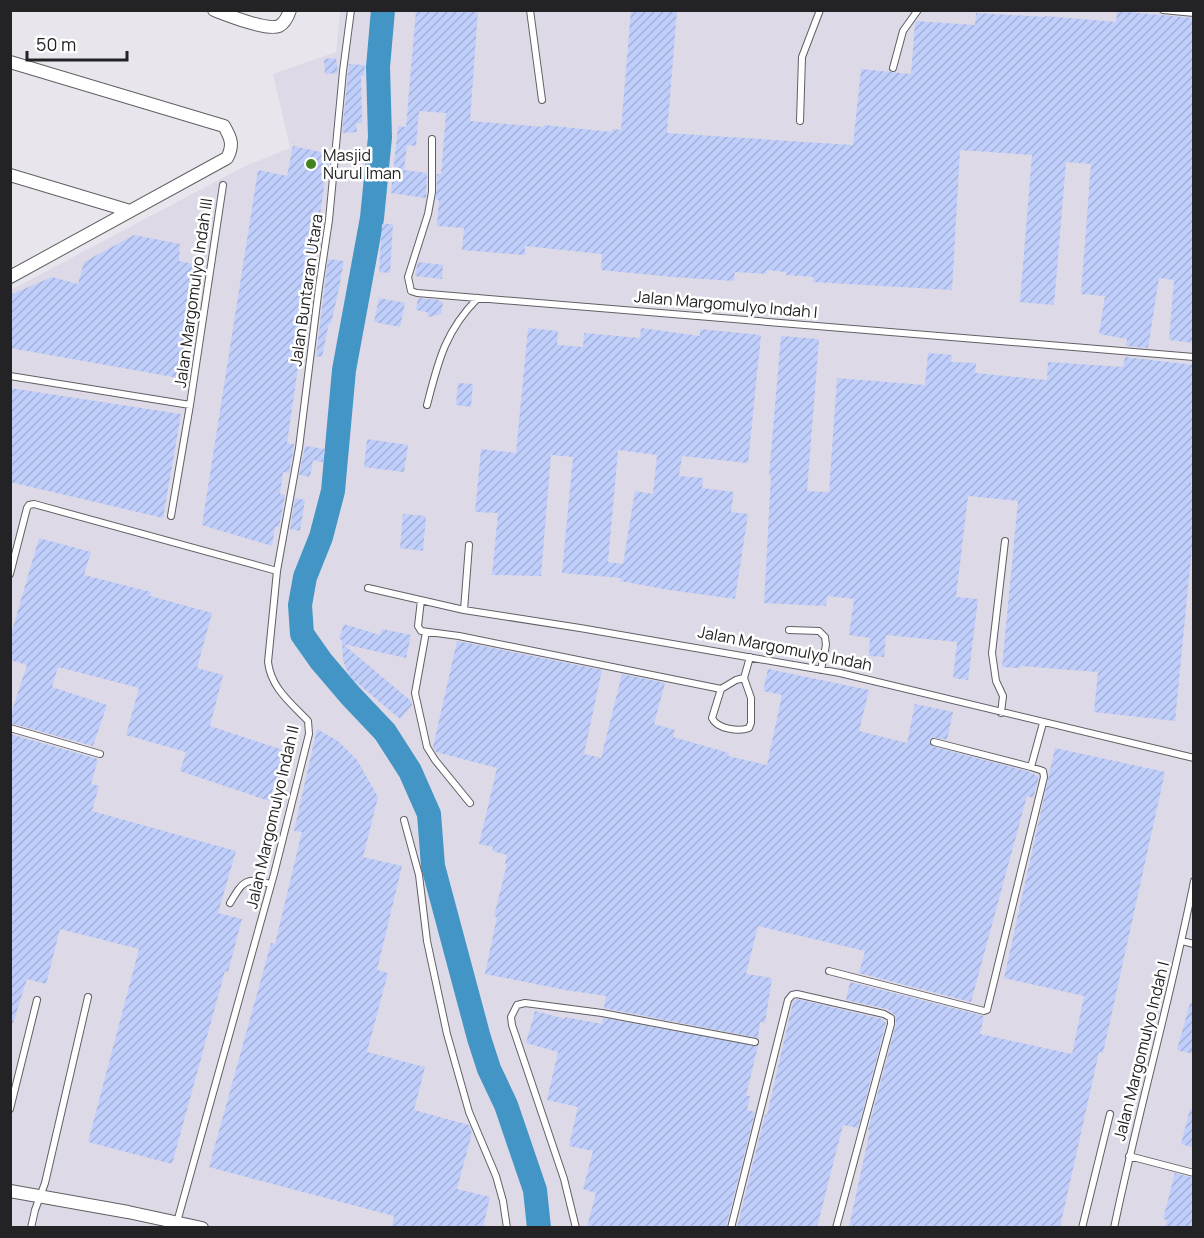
<svg xmlns="http://www.w3.org/2000/svg" width="1204" height="1238" font-family="Manrope,sans-serif">
  <style>
    .built { fill: #ded9e6 }
    .lines { fill: none; stroke-linecap: round; stroke-linejoin: round }
    .river { stroke: #4395c6; stroke-width: 24 }
    .building { fill: url(#building-hatch); fill-rule: evenodd }
    .service-casing { stroke: #615f64; stroke-width: 8 }
    .minor-casing { stroke: #615f64; stroke-width: 14 }
    .service { stroke: #fff; stroke-width: 6 }
    .minor { stroke: #fff; stroke-width: 12 }
    .poi-dot { fill: #448221; stroke: #fff; stroke-width: 2 }
    .labels { text-anchor: middle; stroke-width: 5; stroke-linejoin: round; paint-order: stroke }
    .poi-label { font-size: 16px; fill: #232224; stroke: #fff; text-anchor: start }
    .street-label { font-size: 16px; fill: #232224; stroke: #fff }
  </style>
  <defs>
    <pattern id="building-hatch" width="6" height="6" patternUnits="userSpaceOnUse" patternTransform="scale(1.5)"><rect width="6" height="6" fill="#bfcefb"/><path d="M-1 1l2-2M0 6l6-6M5 7l2-2" fill="none" stroke="#a4b1d7"/></pattern>
  </defs>
  <rect width="100%" height="100%" fill="#e8e6ec"/>
  <path class="built" d="M340 11H1193V1227L11 1228V290L243 167 290 148 273 74 336 52Z"/>
  <g class="lines">
    <path class="river" d="M383 10 378 67 380 137 372 218 344 370 333 491 321 537 305 577 300 605 302 634 321 661 350 695 385 732 410 771 429 814 433 866 479 1038 489 1069 506 1105 535 1190 539 1228"/>
  </g>
  <path class="building" d="M416 10H478L470 121 544 127V125L612 132V129L621 130 631 10H677L667 133 853 145 861 69 911 74 915 24 916 21 975 25 976 13 1045 17V16L1116 22 1117 11 1194 18V343L1169 340 1174 280 1159 278 1148 348 1126 346 1127 339 1099 334 1105 296 1081 294 1091 164 1066 162 1054 305 1020 302 1032 155 960 150 952 290 813 282V277L786 275V272L767 270 766 274 735 272 734 281 673 277 601 270 602 254 525 246V255L462 250 464 228 437 226 439 200H436L437 174H441L446 113 419 111 416 146 407 145 404 170 427 173 426 198 391 193 398 126 406 127Z
    M336 58 338 73 325 74 324 59Z
    M349 64 365 65 364 76H361L362 123H356L357 132 342 133Z
    M293 146 330 154 327 181 325 180 314 257H318L305 355 300 354 287 443 294 444V447L289 473 283 472 280 494 285 495 279 527H275L272 546 202 525 258 170 287 176Z
    M382 224H393L390 273 379 272Z
    M134 235 180 244 179 261 198 265 179 378 10 348V295L52 277 78 284 84 262Z
    M328 259 344 261 340 283 331 324 329 323 322 357 316 356Z
    M418 262 443 265 442 279 415 276Z
    M379 298 405 303 400 327 374 322Z
    M418 298 438 300 443 303 441 314 429 317 427 312 416 310Z
    M528 328 558 331 557 345 583 347 584 333 640 338 641 328 700 336V329L761 335 748 463 682 456 679 476 703 478 702 488 734 492 731 512 748 514 735 599 669 590 620 581 621 578 562 573 573 457 551 455 541 576 492 575 498 513 475 512 481 449 516 453ZM618 450 657 455 653 494 635 491 623 564 608 562Z
    M781 336 819 339 807 491 829 492 837 378 925 385 928 353 952 355 951 362 976 363 975 373 1047 380 1048 362 1123 367 1125 357 1194 365V453L1191 486 1194 487V526L1175 721 1094 712 1098 672 1020 666V668L1002 667 1018 501 968 496 956 597 978 599 968 680 953 678 957 642 886 635 884 657 869 656 870 638 849 635 854 599 827 596 826 606 764 603 771 476H769Z
    M458 383 473 384 471 407 456 405Z
    M10 388 181 414 163 518 10 482Z
    M367 439 408 445 404 472 364 467Z
    M305 446 325 449 323 462 313 460 310 477 299 475Z
    M295 498 305 500 300 531 290 529Z
    M403 514 426 516 423 551 400 548Z
    M39 538 91 552 84 575 151 592 150 596 212 613 197 668 223 675 210 726 286 751 269 801 180 771 186 752 126 735 139 688 58 667 52 687 107 705 93 746 10 723V717L27 665 10 660V638Z
    M344 624 380 635 382 629 411 635 406 658 343 644 411 701 412 705 400 719 349 676 343 660 342 640 339 639Z
    M457 641 602 670 584 754 601 758 622 674 665 683 654 724 675 730 673 737 729 753 728 756 767 765 782 695 763 691 768 669 869 690 859 731 907 743 915 704 953 712 947 740 932 737 929 741 931 746 1030 772 1039 777 1033 798 1027 796 971 1002 859 973 865 951 758 926 746 974 772 978 765 1023 760 1022 758 1038 604 1008 606 996 565 990 485 974 497 917 494 916 507 864H505L507 855 492 851 493 847 479 844 497 768 436 752 433 747Z
    M317 729 338 741 357 760 378 797 363 857 402 866 377 970 388 973 367 1052 425 1067 414 1110 469 1125 472 1133 457 1189 490 1197 483 1227H392L394 1216 209 1167 271 943 275 944 302 832 294 831Z
    M10 734 98 759 91 784 99 786 92 811 236 851 218 913 242 919 228 972 225 971 172 1164 88 1142 139 949 60 929 46 984 27 979 13 1023H10Z
    M1055 748 1165 772 1103 1053 1099 1052 1060 1227H849L870 1130H868L896 1024 895 1015 887 1009 846 1000 850 982 984 1016 980 1034 1072 1054 1084 996 1004 978Z
    M797 999 882 1019 886 1023 858 1128 843 1125 817 1227H737L765 1115H767L793 1002Z
    M1190 1003H1194V1054L1177 1050Z
    M535 1011 565 1019V1017L602 1024 603 1018 758 1046 746 1096H750L747 1110 755 1112 726 1227H587L596 1193 583 1189 593 1151 569 1146 578 1107 547 1100 558 1052 526 1043Z
    M1190 1109 1194 1110V1148L1181 1144Z
    M1175 1173 1194 1178V1227H1165L1167 1220 1163 1219Z"/>
  <g class="lines">
    <g class="service-casing">
      <path id="service" d="M530 10 542 100
        M1163 10 1194 13
        M893 68 903 31 918 10
        M800 121 802 57 820 10
        M432 139V192L428 214 408 277 411 291 417 293 1194 357
        M10 376 190 405 223 185
        M427 405C438 362 445 331 478 298
        M171 516 190 405
        M10 574 27 508 29 505 34 504 277 571
        M368 588 464 610 580 628 840 673 1194 758
        M421 600 418 626 421 631 459 636 721 689
        M464 610 469 545
        M789 630 819 631 825 637 826 645 821 670
        M426 632 415 693 427 747 435 760 470 803
        M744 678 736 680 721 689 712 718C717 729 739 732 749 728L751 723V698L744 678 750 657
        M1001 713 1003 696 996 681 992 653 1005 541
        M10 728 100 754
        M934 742 1031 767 1043 723
        M404 820 419 875 427 941 447 1034 469 1112 496 1176 503 1201 507 1228
        M230 903C243 881 245 877 271 884
        M1182 941 1194 944
        M829 971 984 1011 987 1010 1044 777 1043 771 1031 767
        M10 1109 37 1000
        M1129 1156 1194 1173
        M177 1222 274 874 309 734 308 721C291 703 271 688 268 662L277 571 299 448 319 287 329 220 343 71 351 10
        M31 1228 35 1210 45 1183 88 997
        M576 1228 564 1179 512 1025 511 1017 517 1005 525 1003 602 1013 755 1042
        M731 1228 788 1000 792 995 797 994 884 1014 891 1018V1024L836 1228
        M1082 1228 1110 1114
        M1114 1228C1138 1112 1171 997 1194 881"/>
    </g>
    <g class="minor-casing">
      <path id="minor" d="M214 10C227 15 267 31 279 26 285 23 288 16 290 10
        M10 62 224 126C231 138 234 145 227 158L10 277
        M10 175 130 211
        M10 1191 128 1212 202 1228"/>
    </g>
    <use href="#service" class="service"/>
    <use href="#minor" class="minor"/>
  </g>
  <circle class="poi-dot" cx="311" cy="164" r="6"/>
  <g class="labels">
    <g class="poi-label">
      <text x="323" y="161">Masjid<tspan x="323" dy="18">Nurul Iman</tspan></text>
    </g>
    <g class="street-label">
      <text transform="translate(306 290) rotate(-82)" y="6">Jalan Buntaran Utara</text>
      <text transform="translate(193 293) rotate(-82)" y="6">Jalan Margomulyo Indah III</text>
      <text transform="translate(726 304) rotate(5)" y="6">Jalan Margomulyo Indah I</text>
      <text transform="translate(785 648) rotate(11)" y="6">Jalan Margomulyo Indah</text>
      <text transform="translate(272 817) rotate(-77)" y="6">Jalan Margomulyo Indah II</text>
      <text transform="translate(1141 1051) rotate(-76)" y="6">Jalan Margomulyo Indah I</text>
    </g>
  </g>
  <rect width="1204" height="1238" fill="none" stroke="#232224" stroke-width="24"/>
  <path d="M27 51v9h100v-9" fill="none" stroke="#232224" stroke-width="3"/>
  <text x="36" y="51" font-size="18" fill="#232224" stroke="#ffffff" stroke-width="4.5" paint-order="stroke">50 m</text>
</svg>
